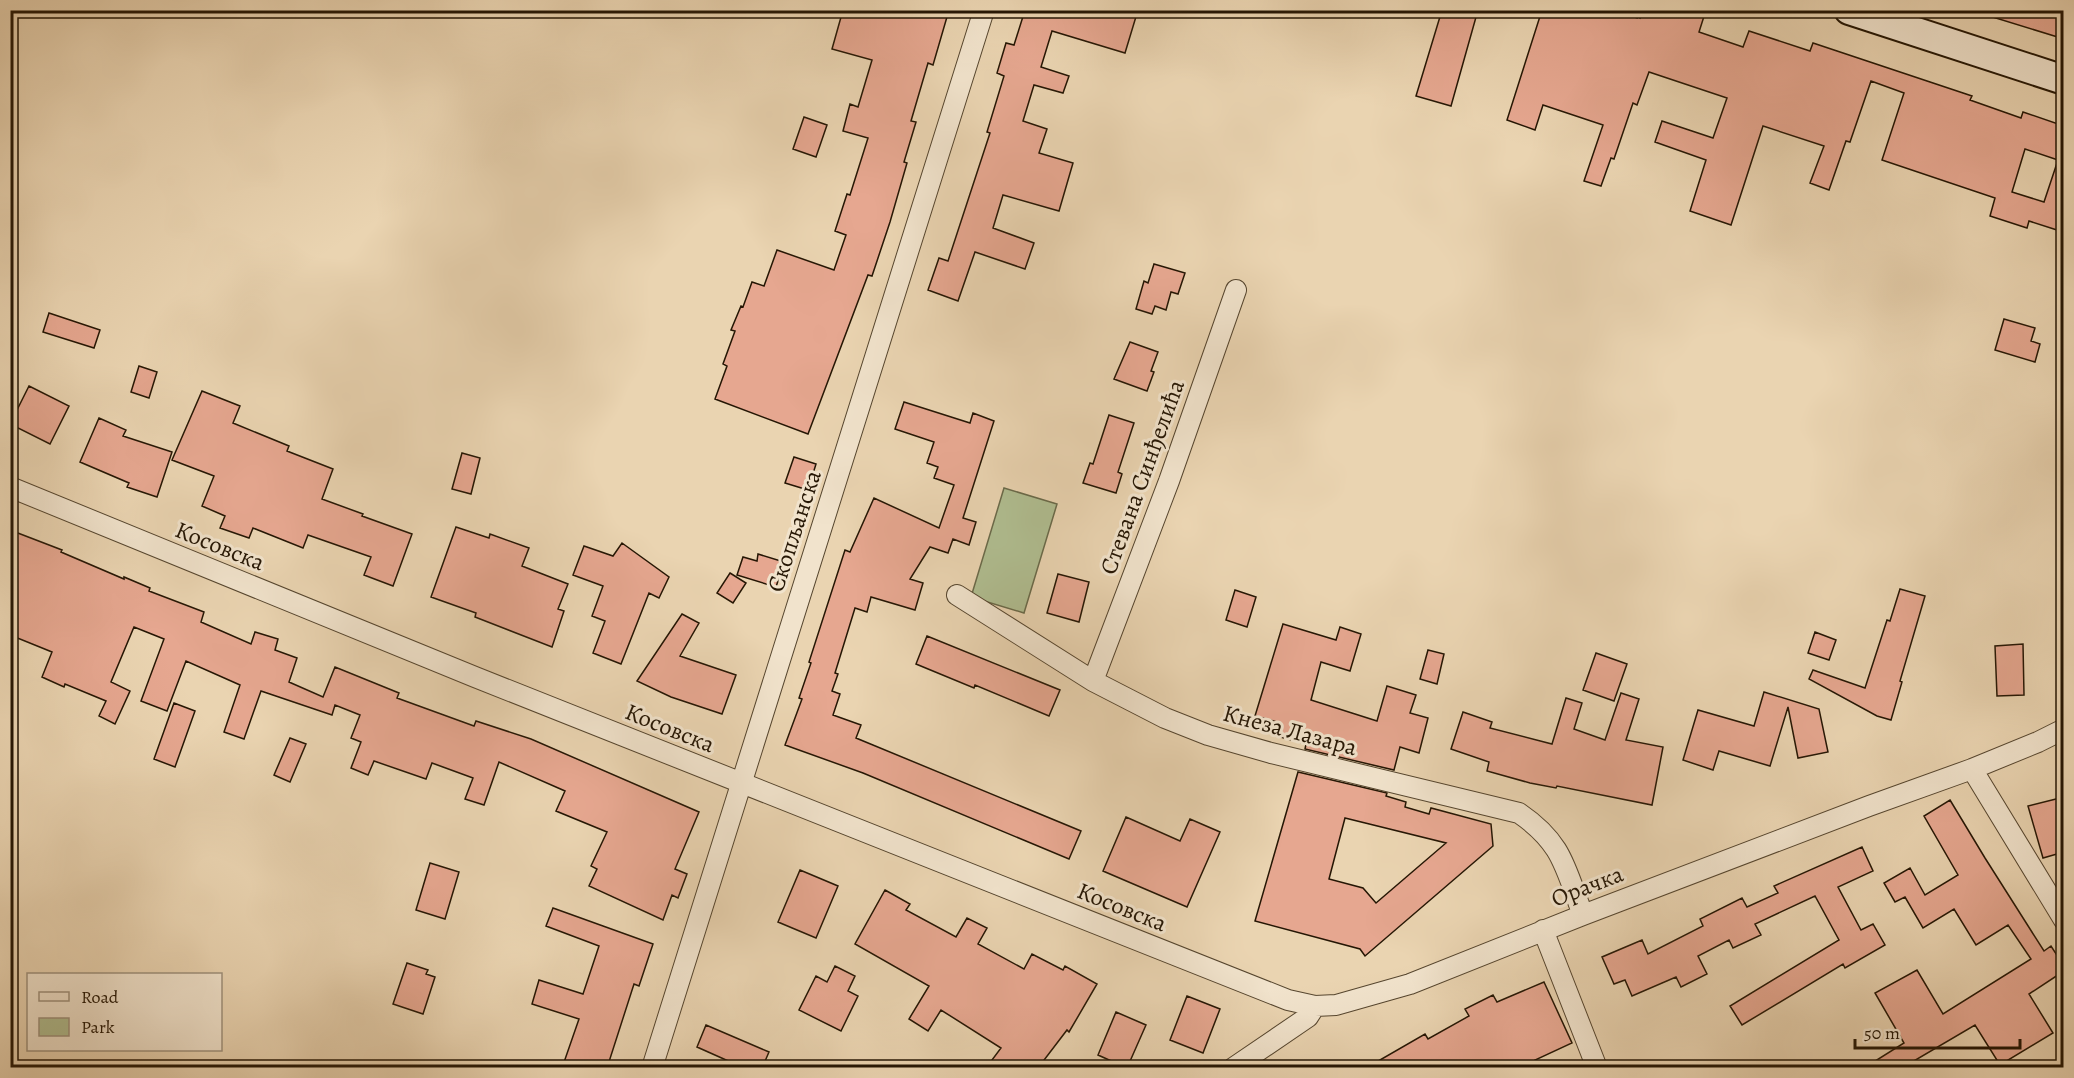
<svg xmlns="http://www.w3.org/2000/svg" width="2074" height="1078" font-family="Alegreya,serif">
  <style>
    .green { fill: #b0be91; stroke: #6a6a4a; stroke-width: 1.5 }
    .building { fill: #e6a790; stroke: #251604; stroke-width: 1.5; fill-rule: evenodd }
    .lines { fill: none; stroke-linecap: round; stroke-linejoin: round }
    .minor-casing { stroke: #56462f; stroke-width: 22 }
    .secondary-casing { stroke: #251604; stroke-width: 32 }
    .minor { stroke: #f1e3cc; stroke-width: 20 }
    .secondary { stroke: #f1e3cc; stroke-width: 28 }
    .labels { text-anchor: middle; stroke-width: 6; stroke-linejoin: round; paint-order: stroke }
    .street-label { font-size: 24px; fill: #251604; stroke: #f1e3cc }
  </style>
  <rect width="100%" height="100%" fill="#ead4b1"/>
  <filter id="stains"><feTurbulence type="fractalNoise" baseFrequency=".00333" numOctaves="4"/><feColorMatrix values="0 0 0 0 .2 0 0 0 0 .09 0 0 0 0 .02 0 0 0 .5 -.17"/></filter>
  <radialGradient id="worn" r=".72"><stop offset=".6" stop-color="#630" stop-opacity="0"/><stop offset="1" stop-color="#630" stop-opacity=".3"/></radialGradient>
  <path class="green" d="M1004 488 1057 504 1024 613 971 597Z"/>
  <path class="building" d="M843 10H949L933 65 928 63 911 121 916 122 904 162 907 163 890 222 872 276 868 275 808 434 715 399 727 366 723 364 735 331 731 330 741 306 743 307 752 282 764 286 777 250 834 270 846 235 835 231 847 194 850 195 868 138 843 131 850 104 858 107 872 60 832 49Z
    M1025 10H1069L1091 17 1093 10H1138L1125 53 1052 31 1041 67 1069 76 1063 93 1034 85 1023 121 1047 129 1039 153 1073 163 1059 211 1003 195 993 228 1034 243 1025 269 975 252 958 301 928 290 939 258 948 261 990 133 987 132 1004 76 997 73 1006 43 1014 45Z
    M1442 10H1478L1451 106 1416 96Z
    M1542 10H1616L1637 18V16L1640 18 1642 10H1706L1699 32 1743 47 1749 31 1810 51 1813 43 1972 96 1970 100 2021 118 2023 112 2064 126V211L2057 230 2029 221 2027 228 1990 216 1995 198 1882 160 1904 93 1871 81 1850 142 1846 141 1829 190 1810 183 1824 146 1763 126 1731 225 1690 211 1706 160 1655 142 1662 121 1713 138 1727 98 1649 72 1637 105 1633 103 1614 159 1611 158 1601 186 1584 181 1603 125 1543 105 1535 130 1507 120ZM2025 149 2058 160 2044 202 2012 192Z
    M1987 10H2064V39L1986 15Z
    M804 117 827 125 816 157 793 149Z
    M1154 264 1185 273 1178 294 1171 292 1166 310 1155 306 1152 314 1136 309 1144 281 1148 283Z
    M49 313 100 330 94 348 43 332Z
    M2004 319 2035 328 2031 341 2040 344 2035 362 1995 350Z
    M1130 342 1158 352 1151 371 1154 372 1147 391 1114 379Z
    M139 366 157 372 149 398 131 392Z
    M29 386 69 406 50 444 10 424Z
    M202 391 240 406 233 423 289 446 287 451 333 469 322 499 363 514 362 516 412 534 393 586 364 575 371 557 308 535 303 548 253 528 249 538 220 528 225 516 202 506 214 476 172 460Z
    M904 402 970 423 973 413 994 421 963 518 976 522 969 545 953 539 948 553 930 547 910 579 923 583 915 610 871 597 867 612 855 608 835 673 838 674 832 691 840 694 833 715 861 725 856 738 1081 831 1069 859 863 773 785 745 802 699 799 698 811 663 809 662 845 550 850 552 874 498 939 528 954 485 934 478 938 467 927 463 934 442 895 429Z
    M1109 415 1134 423 1118 472 1122 474 1116 493 1083 483 1090 463 1093 464Z
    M99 418 126 430 123 436 172 452 157 497 127 487 129 483 80 462Z
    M462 453 480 458 471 494 452 489Z
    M794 457 816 464 808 490 785 483Z
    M456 527 489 538 490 534 529 548 522 566 568 584 558 609 564 611 552 647 475 617 476 613 431 597Z
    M10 530 62 550 61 552 124 579V577L150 588 149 591 204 612 201 622 251 644 255 632 278 639 275 650 297 658 289 682 323 697 335 667 399 693 397 698 474 726 476 721 531 739 699 812 675 869 687 874 678 898 672 895 663 920 589 886 597 869 591 866 607 832 556 811 565 791 499 762 484 805 465 799 473 778 432 763 426 779 374 761 368 775 351 768 361 742 351 738 360 715 335 705 332 715 261 691 244 739 224 732 240 685 186 661 167 711 141 701 164 639 134 627 111 682 130 691 115 724 99 716 106 701 65 684 64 687 42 677 52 652 10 635Z
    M622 543 669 577 659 598 649 593 621 664 593 653 605 621 592 616 603 586 573 575 584 546 613 556Z
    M758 554 784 562 776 587 737 575 743 557 757 561Z
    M730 573 746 583 733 603 717 593Z
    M1058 574 1089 582 1079 622 1047 613Z
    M1900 589 1925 596 1900 681 1902 682 1891 720 1877 716 1809 679 1813 670 1865 688 1887 620 1890 621Z
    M1235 590 1256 597 1247 627 1226 620Z
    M682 614 699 623 680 656 736 675 722 714 671 697 637 681Z
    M1283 624 1336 640 1340 627 1361 634 1350 671 1321 662 1311 700 1377 721 1387 686 1416 695 1410 713 1428 718 1419 753 1400 747 1394 770 1305 749 1306 744 1273 735 1277 722 1255 716Z
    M1815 632 1836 640 1829 660 1808 653Z
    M927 636 1060 690 1049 716 975 685 974 688 916 664Z
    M2023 644 2024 695 1997 696 1995 646Z
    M1428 650 1444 654 1437 684 1420 679Z
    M1596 653 1627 664 1614 701 1583 690Z
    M1764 692 1819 709 1828 752 1798 758 1788 707 1770 766 1719 751 1713 770 1683 760 1698 710 1754 726Z
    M1621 693 1639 699 1626 740 1663 747 1652 805 1557 786 1556 788 1530 783 1487 771 1489 762 1451 749 1463 712 1492 722 1490 728 1552 744 1566 698 1582 703 1574 729 1605 740Z
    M174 703 195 711 175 767 154 759Z
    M290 738 306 744 290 782 274 775Z
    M1298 772 1387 793 1386 796 1406 802 1405 807 1429 814 1431 808 1491 824 1493 846 1365 956 1360 949 1255 921ZM1345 818 1446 843 1376 903 1363 888 1329 879Z
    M2064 797V852L2043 858 2028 806Z
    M1950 800 1985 858 2044 951 2051 946 2064 966V971L2029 994 2053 1033 2000 1065 1975 1025 1902 1068H1864L1904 1043 1875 993 1917 970 1943 1014 2031 959 2008 925 1976 945 1954 909 1923 928 1905 897 1895 902 1884 883 1910 868 1925 895 1958 875 1924 816Z
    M1126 817 1180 841 1190 819 1220 832 1187 907 1103 871Z
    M1862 847 1873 871 1838 887 1861 930 1873 924 1885 945 1845 968 1843 964 1742 1025 1730 1006 1839 940 1815 896 1755 924 1761 935 1733 948 1729 940 1698 956 1707 974 1681 987 1676 977 1632 996 1625 980 1614 984 1602 957 1642 940 1648 954 1703 926 1700 919 1742 898 1747 907 1778 893 1774 886Z
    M430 863 459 872 445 919 416 910Z
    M800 870 838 886 816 938 778 922Z
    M885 890 910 904 906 910 956 937 967 918 987 928 978 944 1024 969 1032 954 1063 970 1065 966 1097 984 1069 1032 1067 1030 1038 1068H986L1001 1048 941 1010 928 1031 909 1019 929 986 855 944Z
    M553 908 653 944 639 986 634 984 607 1068H562L579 1019 532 1004 539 980 583 994 599 946 546 926Z
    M407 963 428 970 426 974 435 977 423 1014 393 1004Z
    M835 966 855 976 848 991 858 996 841 1031 799 1010 816 976 827 982Z
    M1544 982 1572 1043 1535 1060 1536 1062 1526 1068H1366L1425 1034 1428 1039 1469 1016 1465 1009 1493 995 1497 1002Z
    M1187 996 1220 1009 1203 1053 1170 1040Z
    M1116 1012 1146 1025 1127 1068 1098 1055Z
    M706 1025 769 1052 762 1068H744L697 1047Z"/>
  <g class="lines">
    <g class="minor-casing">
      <path id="minor" d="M10 487 475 677 1288 1000 1315 1006 1336 1005 1410 984 1583 915 1869 806 1972 769 2038 742 2064 729
        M957 595 1093 681 1165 718 1208 735 1271 753 1519 813C1563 843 1565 868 1583 915
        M1093 681 1169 481 1236 290
        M1972 769 2064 920
        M1543 930 1597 1068
        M652 1068 984 10
        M1233 1068 1308 1017 1315 1006"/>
    </g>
    <g class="secondary-casing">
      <path id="secondary" d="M1849 10 2064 80"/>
    </g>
    <use href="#minor" class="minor"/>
    <use href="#secondary" class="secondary"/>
  </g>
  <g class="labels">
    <g class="street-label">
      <text transform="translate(1142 477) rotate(-70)" y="8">Стевана Синђелића</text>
      <text transform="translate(794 531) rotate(-72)" y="8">Скопљанска</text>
      <text transform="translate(220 546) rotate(22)" y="8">Косовска</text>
      <text transform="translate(670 728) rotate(22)" y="8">Косовска</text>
      <text transform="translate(1290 730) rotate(15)" y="8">Кнеза Лазара</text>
      <text transform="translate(1587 886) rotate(-21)" y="8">Орачка</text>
      <text transform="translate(1122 907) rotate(22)" y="8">Косовска</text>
    </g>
  </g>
  <rect width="2074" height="1078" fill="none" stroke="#ead4b1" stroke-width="36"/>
  <rect x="12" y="12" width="2050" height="1054" fill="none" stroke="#251604" stroke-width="3"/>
  <rect x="18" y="18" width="2038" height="1042" fill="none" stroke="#251604" stroke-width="1.5"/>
  <rect x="27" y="973" width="195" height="78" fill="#f1e3cc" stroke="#9f917c" stroke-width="1.5"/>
  <rect x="39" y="992" width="30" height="9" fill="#f1e3cc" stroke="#9f917c" stroke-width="1.5"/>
  <text x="81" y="1003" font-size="18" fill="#251604">Road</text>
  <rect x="39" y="1018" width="30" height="18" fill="#b0be91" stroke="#9f917c" stroke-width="1.5"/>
  <text x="81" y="1033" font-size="18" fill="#251604">Park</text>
  <path d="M1855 1039v9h165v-9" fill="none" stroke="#251604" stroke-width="3"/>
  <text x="1864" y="1039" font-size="18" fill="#251604" stroke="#f1e3cc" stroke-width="4.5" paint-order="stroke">50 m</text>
  <rect width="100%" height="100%" filter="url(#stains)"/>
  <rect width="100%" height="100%" fill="url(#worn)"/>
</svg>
